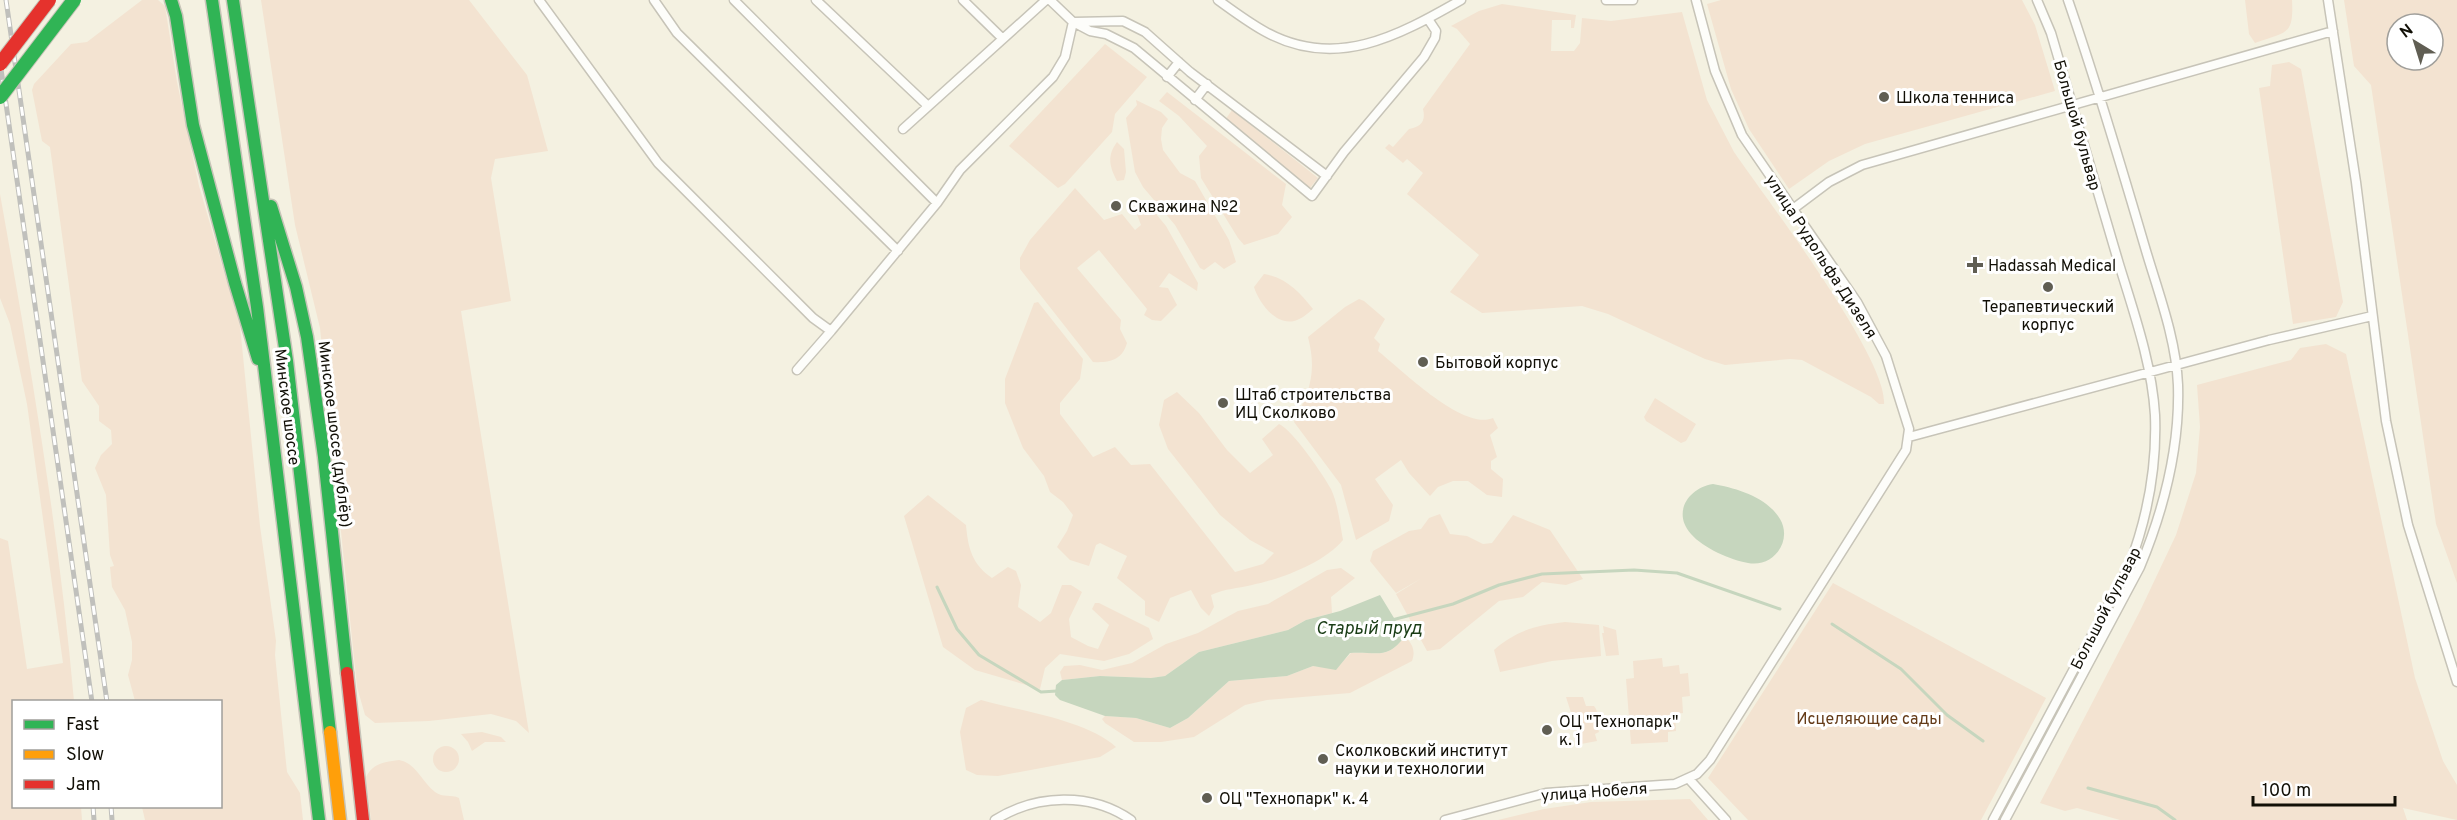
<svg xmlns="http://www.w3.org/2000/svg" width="2457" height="820" font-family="Overpass,sans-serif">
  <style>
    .green { fill: #f3e3d1; fill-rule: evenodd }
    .water { fill: #c6d6be }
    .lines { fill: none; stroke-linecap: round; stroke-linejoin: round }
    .stream { stroke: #c6d6be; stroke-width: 3 }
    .street-casing { stroke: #c7c4b8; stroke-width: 11 }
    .fast-casing { stroke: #c7c4b8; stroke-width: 15 }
    .slow-casing { stroke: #c7c4b8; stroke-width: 15 }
    .jam-casing { stroke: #c7c4b8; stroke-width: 15 }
    .street { stroke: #fdfdfa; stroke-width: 8 }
    .fast { stroke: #30b455; stroke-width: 12 }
    .slow { stroke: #ff9f0a; stroke-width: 12 }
    .jam { stroke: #e5322d; stroke-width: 12 }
    .rail-casing { stroke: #c0c0bc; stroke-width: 5 }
    .rail { stroke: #fff; stroke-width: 3; stroke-dasharray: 9; stroke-linecap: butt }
    .fast-bridge-casing { stroke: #c7c4b8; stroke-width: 16; stroke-linecap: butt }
    .jam-bridge-casing { stroke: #c7c4b8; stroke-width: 16; stroke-linecap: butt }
    .fast-bridge { stroke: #30b455; stroke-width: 14 }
    .jam-bridge { stroke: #e5322d; stroke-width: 14 }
    .poi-dot { fill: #605e53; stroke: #fff; stroke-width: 2 }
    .labels { text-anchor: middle; stroke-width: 6; stroke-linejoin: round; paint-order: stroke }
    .poi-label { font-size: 16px; fill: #110f06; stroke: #fff; text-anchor: start }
    .street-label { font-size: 16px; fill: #110f06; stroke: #fff }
    .park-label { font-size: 16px; fill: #643b18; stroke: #fff }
    .water-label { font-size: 18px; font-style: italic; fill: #193c15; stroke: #fff }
  </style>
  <rect width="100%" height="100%" fill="#f4f1e1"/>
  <path class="green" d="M142 0H158L165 6 177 82 199 186 240 326 260 526 276 641 275 655 287 772 300 793 303 820H145L142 807 220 806V702L135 701 128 675 132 660V642L125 610 112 587 110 567 114 566 110 555 106 495 95 468 101 455 112 444 111 430 99 421V406L82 381 50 147 42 141 32 90 34 84 71 44 87 42Z
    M261 0H469L527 75 548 151 495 159 491 178 511 301 461 311 529 733 516 721 491 714 429 721 375 723 365 715 357 687 320 328 295 225Z
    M1721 0H2022L2035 25 2055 91 1865 144 1829 161 1789 189 1749 129 1731 89 1707 4Z
    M2245 0H2292C2294 36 2286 32 2255 43L2249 34Z
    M2344 0H2457V583L2436 524 2371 85 2354 66ZM2397 24H2433V60H2397Z
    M1502 4 1576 15 1574 28H1571V20H1552L1551 51H1574L1580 43 1582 18 1611 21 1682 12 1707 100 1734 152C1765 197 1888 358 1884 404H1879L1871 397 1802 360 1790 359 1725 365 1705 359 1608 314 1582 306 1482 313 1450 292 1479 255 1407 194 1423 173 1407 159 1403 163 1385 148 1389 144 1393 147 1409 129C1421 127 1426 121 1423 109L1470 44 1457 29 1451 26 1479 11Z
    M1105 44 1147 77 1115 114 1112 132 1065 184 1058 188 1009 146Z
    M2289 62 2301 69 2343 302 2336 317 2293 324 2259 88 2270 86 2272 65Z
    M1167 92 1286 184 1282 205 1292 217 1278 234 1244 245 1238 238 1201 178 1199 156 1207 146 1179 116 1159 101Z
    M1136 100 1161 112 1168 119 1162 128 1161 139 1163 150 1180 173 1195 181 1229 240 1236 262 1224 269 1215 262 1204 270 1200 268 1175 225 1143 187 1135 172 1126 118 1137 105Z
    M1232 110 1318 178 1310 188 1225 120Z
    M1117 142 1124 149 1126 172 1124 180 1117 181C1109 166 1107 156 1117 142Z
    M1075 188 1104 220 1122 214 1135 230 1141 225 1135 209 1137 202 1147 203 1166 226 1198 283 1197 291 1169 273 1159 287 1168 288 1177 305 1161 321 1152 320 1144 315 1147 309 1099 250 1077 268 1121 320 1120 329 1127 343C1122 360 1110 363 1093 362L1020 269V258L1030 240Z
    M0 194C30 362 59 531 74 701L14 702V806L81 807 82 820H0V538L8 541 27 669 63 663 27 404 10 324 0 298Z
    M1264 274C1287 278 1299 292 1313 309 1308 313 1303 318 1297 320 1277 328 1259 303 1254 287Z
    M1359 299 1364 301 1385 319 1374 338 1380 344 1378 351C1402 370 1463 431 1493 418L1498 428 1490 435 1497 457 1491 461V469L1503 479 1502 497 1487 495 1468 481H1453L1438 487 1430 496 1409 473 1401 460 1375 479 1393 505 1389 521 1356 540 1341 485 1294 422C1310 391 1317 372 1308 337L1345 307Z
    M1038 302 1083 359 1080 379 1060 403V414L1093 457 1115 447 1131 465 1150 464 1235 572 1263 564 1274 553 1250 540 1220 515 1168 449 1159 425 1164 400 1177 392 1199 413 1227 450 1250 473 1273 455 1262 439 1279 424C1292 429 1324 476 1331 489 1338 504 1340 524 1343 540 1324 563 1281 579 1252 585 1236 589 1227 588 1211 595L1214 607 1209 616 1201 608 1191 590 1170 598 1159 622 1145 615V601L1117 578 1127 556 1100 543 1096 545 1089 566 1070 560 1057 547 1067 531 1073 515 1063 502 1050 492 1044 476 1023 448 1005 403V379L1034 303Z
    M2326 344 2346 354 2415 678 2443 761 2457 785V820L2403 808 2407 820H2120L2077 808 2065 811 2040 803 2140 611 2176 535 2196 473 2200 427 2197 385 2291 360 2300 348Z
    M1655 398 1696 424 1686 441 1681 443 1646 421 1644 417Z
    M928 495 966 525C968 548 972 564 992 578L1008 567 1016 571 1021 585 1018 607 1040 622 1051 613 1062 585H1071L1082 592 1069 619 1071 637 1088 646 1098 649 1109 625 1092 609 1095 603H1099L1149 628 1153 639 1129 654 1104 661 1060 654 1045 668 1040 689 975 670 943 647 904 516Z
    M1440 514 1450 534 1467 536 1483 544 1492 543 1513 515 1550 530 1583 579 1566 585 1542 582 1523 597 1499 601 1440 649 1427 651 1396 594 1422 578 1396 593 1370 561 1373 551 1409 531 1421 529 1429 518Z
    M1341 568 1355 578 1331 597 1332 613 1306 620 1288 630 1199 652 1165 676 1151 678 1100 676 1062 680 1060 672 1064 666 1080 665 1102 670 1132 663 1166 644 1198 633 1238 611 1268 604 1327 570Z
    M1833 583 2046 698 1981 820H1748L1708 778Z
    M1565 622 1599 625 1601 656 1552 661 1500 672 1494 650C1516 631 1536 625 1565 622Z
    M1603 626 1616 630 1619 655 1606 656 1602 633H1604Z
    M1405 636C1412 644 1416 650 1412 661L1350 693 1267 700 1245 705 1194 737 1161 742H1134L1105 723 1102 719 1105 716 1136 718 1170 728 1188 718 1229 681 1287 676 1313 666 1336 669 1351 653C1376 651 1387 661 1405 636Z
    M1662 658 1663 667 1679 665 1680 674 1688 673 1690 696 1682 697 1683 713 1675 714 1676 731 1668 732V742L1631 744 1626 679 1634 678 1633 661Z
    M1583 697 1586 706H1594C1599 712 1596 715 1596 722L1599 732 1595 734 1597 741 1581 744 1566 697Z
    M981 700C1020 711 1087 720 1116 747L1100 757 998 776 977 775 966 770 960 732 966 708Z
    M482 732 501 737 506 742H485L472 751 468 742 461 734Z
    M433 759a13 13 0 1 1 26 0a13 13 0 1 1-26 0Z
    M399 760C416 763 421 781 435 792 443 798 451 794 459 798L464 820H371L366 777C373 763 385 762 399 760Z
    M1690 799 1708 820H1498L1544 809 1591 802Z"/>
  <path class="water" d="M1713 484C1736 488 1767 497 1780 519 1793 541 1773 568 1748 563 1731 560 1703 548 1691 534 1672 513 1688 488 1713 484Z
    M1380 595 1405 636C1387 661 1376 651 1350 653L1336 670 1313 666 1287 676 1229 681 1188 718 1170 728 1136 718 1105 716 1060 700 1055 695 1056 685 1062 680 1100 676 1151 678 1165 676 1199 652 1288 630 1306 620 1340 611Z"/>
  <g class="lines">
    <path class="stream" d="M937 587 957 629 979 655 1041 692 1057 691
      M1392 620 1453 604 1499 585 1542 574 1634 570 1677 573 1780 609
      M1832 624 1901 669 1947 715 1983 741
      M2088 788 2157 807 2175 820"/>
    <g class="street-casing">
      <path id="street" d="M539 0 658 163 813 318 831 331 937 203 960 170 1053 77 1065 57 1073 22
        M654 0 677 33 898 251
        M734 0 937 203
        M816 0 928 106
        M963 0 1003 39
        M1050 0 1073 22 1090 31 1106 34 1134 48 1312 196 1344 152 1424 57 1435 38 1436 31 1428 19
        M1218 0C1233 11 1248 22 1264 31 1335 71 1398 36 1461 0
        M1606 0H1633
        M2328 0 2356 182 2386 421 2408 525 2457 682
        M1074 22 1123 21 1145 32 1190 72 1327 176
        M1167 77 1179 62
        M1195 100 1207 84
        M903 129 1046 0
        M1793 209 1829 182 1862 165 2333 31
        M797 370 831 331
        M1909 437 2269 340 2372 316
        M1689 779 1726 820
        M995 820C1036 794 1091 792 1131 820
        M1445 820 1546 793 1675 784 1697 774 1710 760 1906 450 1909 429 1886 356 1857 302 1742 135 1715 71 1696 0
        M1993 820 2129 566C2148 516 2157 468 2155 415 2152 364 2134 313 2119 264 2096 187 2073 110 2051 33L2037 0
        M2005 820 2140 567C2164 509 2180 448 2178 385 2176 337 2157 289 2144 244 2120 162 2096 81 2068 0"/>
    </g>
    <g class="fast-casing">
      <path id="fast" d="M171 0 176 16 193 125 235 283 258 359
        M212 0 257 307 319 820
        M233 0 287 361 330 732
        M271 206 296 287 307 337 324 457 347 673"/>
    </g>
    <g class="slow-casing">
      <path id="slow" d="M330 732 340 820"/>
    </g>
    <g class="jam-casing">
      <path id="jam" d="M347 673 363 820"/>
    </g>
    <use href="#street" class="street"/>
    <use href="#fast" class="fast"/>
    <use href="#slow" class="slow"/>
    <use href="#jam" class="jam"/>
    <g class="rail-casing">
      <path id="rail" d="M6 0 107 702
        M0 62 92 702
        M93 806 94 820
        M111 806 112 820"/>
    </g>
    <use href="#rail" class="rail"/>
    <g class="fast-bridge-casing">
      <path id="fast-bridge" d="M0 97 74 0"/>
    </g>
    <g class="jam-bridge-casing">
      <path id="jam-bridge" d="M0 64 49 0"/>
    </g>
    <use href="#fast-bridge" class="fast-bridge"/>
    <use href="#jam-bridge" class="jam-bridge"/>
  </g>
  <g class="poi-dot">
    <circle cx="1884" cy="97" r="6"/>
    <circle cx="1116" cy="206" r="6"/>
    <path d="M1972 256h6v6h6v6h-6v6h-6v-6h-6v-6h6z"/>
    <circle cx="2048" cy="287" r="6"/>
    <circle cx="1423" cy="362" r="6"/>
    <circle cx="1223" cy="403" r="6"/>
    <circle cx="1547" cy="730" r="6"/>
    <circle cx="1323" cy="759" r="6"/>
    <circle cx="1207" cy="798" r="6"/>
  </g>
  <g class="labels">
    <g class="poi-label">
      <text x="1896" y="103">Школа тенниса</text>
      <text x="1128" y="212">Скважина №2</text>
      <text x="1988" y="271">Hadassah Medical</text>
      <text x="2048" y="312" text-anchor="middle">Терапевтический<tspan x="2048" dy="18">корпус</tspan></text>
      <text x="1435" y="368">Бытовой корпус</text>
      <text x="1235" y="400">Штаб строительства<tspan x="1235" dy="18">ИЦ Сколково</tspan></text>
      <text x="1559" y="727">ОЦ "Технопарк"<tspan x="1559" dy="18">к. 1</tspan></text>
      <text x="1335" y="756">Сколковский институт<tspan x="1335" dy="18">науки и технологии</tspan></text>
      <text x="1219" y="804">ОЦ "Технопарк" к. 4</text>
    </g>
    <g class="street-label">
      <text transform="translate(2078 125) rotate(74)" y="6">Большой бульвар</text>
      <text transform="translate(1822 256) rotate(57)" y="6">улица Рудольфа Дизеля</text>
      <text transform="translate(288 407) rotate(83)" y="6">Минское шоссе</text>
      <text transform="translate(336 434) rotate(83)" y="6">Минское шоссе (дублёр)</text>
      <text transform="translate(2105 608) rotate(-63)" y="6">Большой бульвар</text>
      <text transform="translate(1594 791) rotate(-4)" y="6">улица Нобеля</text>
    </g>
    <g class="park-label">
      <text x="1869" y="724">Исцеляющие сады</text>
    </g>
    <g class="water-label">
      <text x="1369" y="634">Старый пруд</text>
    </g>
  </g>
  <rect x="12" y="700" width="210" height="108" fill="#ffffff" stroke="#a09f9b" stroke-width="1.5"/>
  <rect x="24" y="720" width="30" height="9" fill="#30b455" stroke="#a09f9b" stroke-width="1.5"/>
  <text x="66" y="730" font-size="18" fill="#110f06">Fast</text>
  <rect x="24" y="750" width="30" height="9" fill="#ff9f0a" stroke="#a09f9b" stroke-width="1.5"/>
  <text x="66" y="760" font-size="18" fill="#110f06">Slow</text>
  <rect x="24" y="780" width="30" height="9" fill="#e5322d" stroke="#a09f9b" stroke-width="1.5"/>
  <text x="66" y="790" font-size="18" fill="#110f06">Jam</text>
  <g transform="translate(2415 42) rotate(322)"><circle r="28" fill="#ffffff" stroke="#a09f9b" stroke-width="1.5"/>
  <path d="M0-4.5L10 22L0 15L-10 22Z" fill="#605e53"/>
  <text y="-9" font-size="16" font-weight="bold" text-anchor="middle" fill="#110f06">N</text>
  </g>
  <path d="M2253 796v9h142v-9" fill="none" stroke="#110f06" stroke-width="3"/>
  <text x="2262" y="796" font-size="18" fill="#110f06" stroke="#ffffff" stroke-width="4.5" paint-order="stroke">100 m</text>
</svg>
